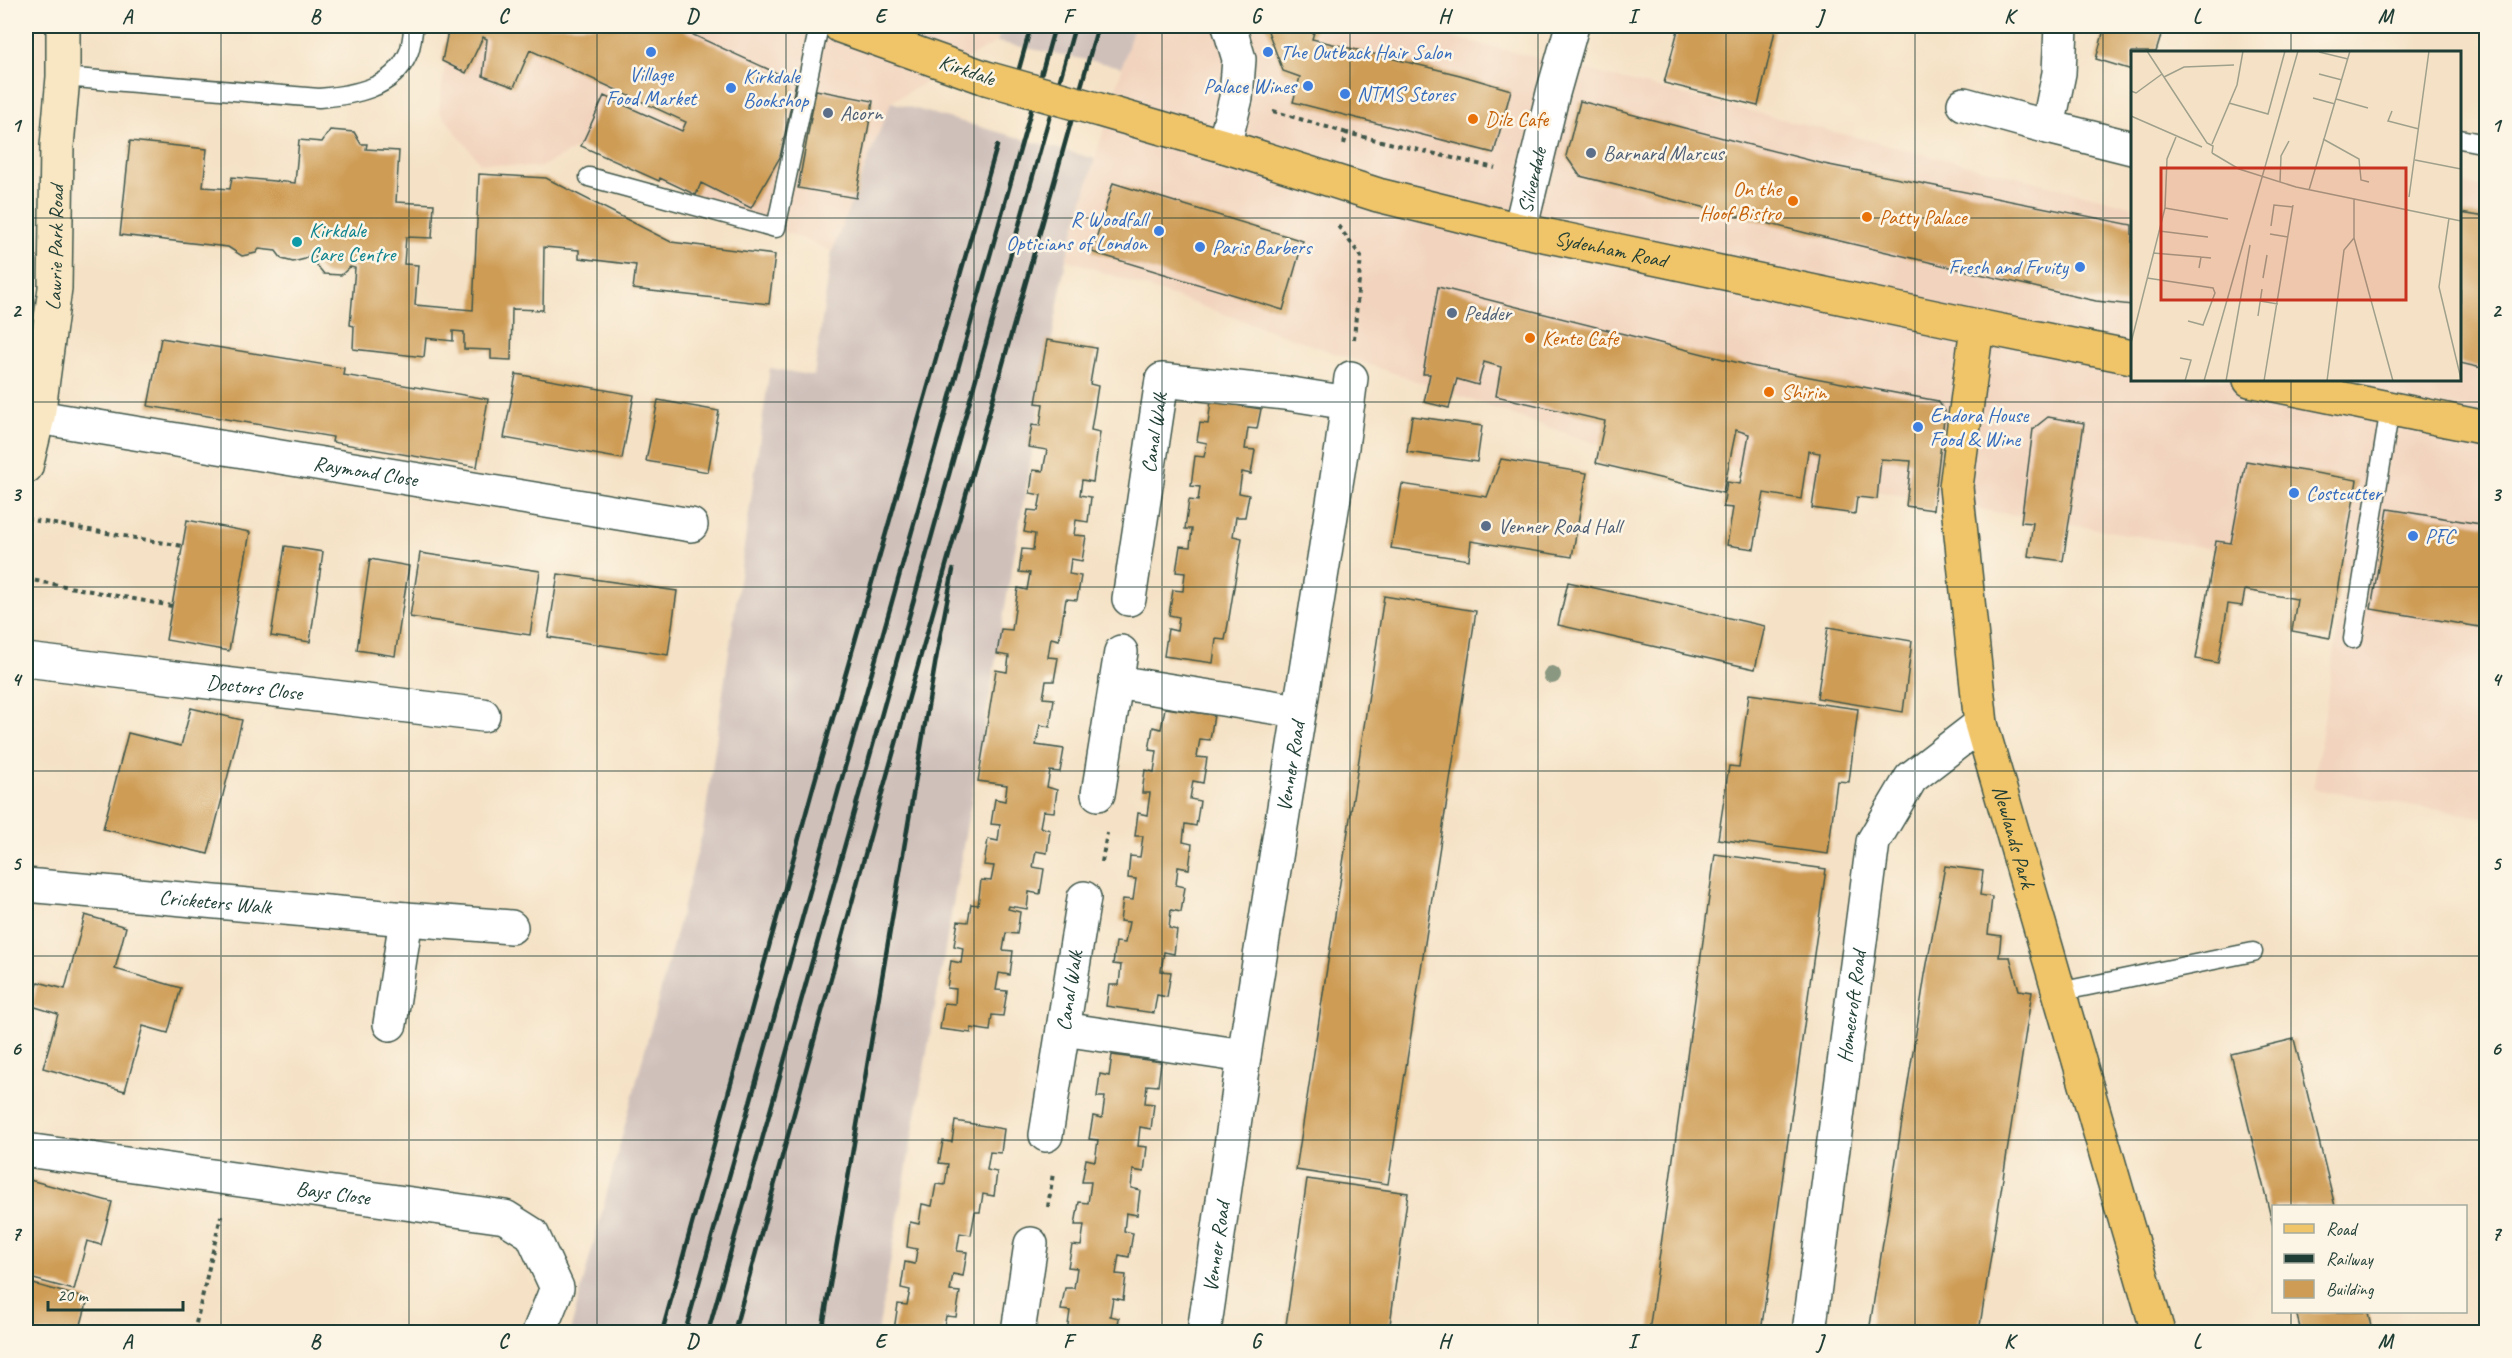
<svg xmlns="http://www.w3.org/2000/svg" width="2512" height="1358" font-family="Caveat,sans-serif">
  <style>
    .built { fill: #f2d4be }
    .industrial { fill: #cfc0ba }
    .building { fill: #ce9c55 }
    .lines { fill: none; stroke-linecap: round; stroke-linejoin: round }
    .lane-casing { stroke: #3f564a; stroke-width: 21 }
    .street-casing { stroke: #3f564a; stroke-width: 36 }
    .secondary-casing { stroke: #3f564a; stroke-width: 36 }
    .primary-casing { stroke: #3f564a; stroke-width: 36 }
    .path { stroke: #3f564a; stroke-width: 4; stroke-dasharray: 4.5 4.5; stroke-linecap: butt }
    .lane { stroke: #fff; stroke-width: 18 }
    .street { stroke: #fff; stroke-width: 33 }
    .secondary { stroke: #f9e7c3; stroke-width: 33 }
    .primary { stroke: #f0c469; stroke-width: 33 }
    .rail { stroke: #1f3d34; stroke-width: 4.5 }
    .primary-bridge-casing { stroke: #3f564a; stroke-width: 36; stroke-linecap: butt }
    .primary-bridge { stroke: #f0c469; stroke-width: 33 }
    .tree { fill: #8a9881 }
    .grid { fill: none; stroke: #1f3d34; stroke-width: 1.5; stroke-opacity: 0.55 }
    .shop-dot { fill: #3f7fe0; stroke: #fcf5e5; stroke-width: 2 }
    .service-dot { fill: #5c6f8a; stroke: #fcf5e5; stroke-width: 2 }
    .food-dot { fill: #e8710a; stroke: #fcf5e5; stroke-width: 2 }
    .culture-dot { fill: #0f9aa8; stroke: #fcf5e5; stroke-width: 2 }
    .labels { text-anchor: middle; stroke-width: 5; stroke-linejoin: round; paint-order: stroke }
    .shop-label { font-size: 21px; fill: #366cbe; stroke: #fcf5e5; text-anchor: start }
    .street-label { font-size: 21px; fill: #1f3d34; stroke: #fcf5e5 }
    .service-label { font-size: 21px; fill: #4e5e75; stroke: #fcf5e5; text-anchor: start }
    .food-label { font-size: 21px; fill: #c56008; stroke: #fcf5e5; text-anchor: start }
    .culture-label { font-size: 21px; fill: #0d838f; stroke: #fcf5e5; text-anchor: start }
    .inset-road { fill: none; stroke: #9fa08c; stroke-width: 1.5 }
    .view { fill: #c8321e; fill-opacity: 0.15; stroke: #c8321e; stroke-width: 3 }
    .inset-edge { fill: none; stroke: #1f3d34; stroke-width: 3 }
    .neatline { fill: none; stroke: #1f3d34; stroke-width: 2 }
    .grid-label { font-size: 20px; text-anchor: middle; font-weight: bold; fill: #1f3d34 }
  </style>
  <rect width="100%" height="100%" fill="#fcf5e5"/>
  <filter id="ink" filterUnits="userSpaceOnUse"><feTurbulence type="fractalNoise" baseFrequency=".0167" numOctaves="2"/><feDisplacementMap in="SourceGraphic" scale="12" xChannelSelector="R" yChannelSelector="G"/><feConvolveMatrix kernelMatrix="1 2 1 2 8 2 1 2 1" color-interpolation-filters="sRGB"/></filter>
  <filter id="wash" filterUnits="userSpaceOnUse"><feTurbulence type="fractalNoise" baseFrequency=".008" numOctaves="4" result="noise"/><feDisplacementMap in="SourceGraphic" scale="24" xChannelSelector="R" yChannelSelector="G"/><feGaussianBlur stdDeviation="1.35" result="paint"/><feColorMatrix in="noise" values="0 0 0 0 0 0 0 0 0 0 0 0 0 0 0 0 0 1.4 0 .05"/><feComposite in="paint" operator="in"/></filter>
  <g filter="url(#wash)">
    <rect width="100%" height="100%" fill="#f5e2c6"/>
    <path class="built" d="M450 26H1002L997 42 891 102 832 251 659 181 581 146 539 168 480 163 439 111Z
      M1134 26H1408L2132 206V380H2460V183L2486 188V818L2313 789 2347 572 1594 443 1066 259Z"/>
    <path class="industrial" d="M1002 26H1134L1122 67 997 42Z
      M891 102 1095 159 1066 259 878 1332H570L703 831 770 368 814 376 832 251Z"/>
    <g id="blocks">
      <path class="building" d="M449 26H674L796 82 780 157 751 208 701 183 696 195 660 178 659 181 581 146 604 96 682 131 686 122 530 50 514 87 483 76 487 39 483 37 466 73 442 61Z
        M1266 26H1316L1312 39 1460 75 1511 90 1494 153 1293 102 1300 77 1283 71Z
        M1679 26H1776L1758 106 1664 83Z
        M2105 26H2164L2156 52H2132V70L2096 59Z
        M816 90 873 101 856 198 798 188Z
        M1580 101 1824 164 2132 225V305L2096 301 2060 293 1806 233 1580 176 1566 156Z
        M330 130 354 132 361 144H367L366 149 399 151 396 202 434 204 432 238 406 237 404 264 418 265 415 305 473 310 479 174 546 178 671 242 775 255 769 304 633 289 636 265 579 258V250L544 247 543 310 512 309 511 360 491 359V350L464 349V332L453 331V341L426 338 424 357 353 349 354 326 350 325 355 268 350 267 341 275 324 274 315 263 316 255 310 254 305 259 293 262 282 259 276 251 259 249 256 253 242 256 228 247 120 235 130 141 207 149 203 187 230 189 232 177 295 183 299 140 322 142Z
        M1113 183 1303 241 1283 310 1092 252Z
        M2460 213 2486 217V369L2460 363Z
        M1438 287 1751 366 1938 401 1945 411 1933 510 1906 506 1911 461 1881 459 1877 499 1857 497 1855 514 1812 508 1820 453 1808 451 1801 499 1764 493 1754 549 1727 545 1733 508 1723 507 1727 482 1740 484 1749 434 1736 430 1723 493 1596 463 1605 421 1496 396 1501 367 1484 362 1478 385 1457 379 1449 408 1424 402 1430 374H1423Z
        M161 338 344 368 343 375 488 399 477 467 332 442 333 437 148 406Z
        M1047 340 1096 348 1090 384 1098 386 1091 430 1100 432 1093 482 1082 480 1080 495 1091 497 1088 522 1076 520 1074 535 1086 536 1082 561 1071 559 1069 574 1081 576 1077 600 1066 599 1059 640 1051 638 1048 657 1058 658 1054 681H1046L1043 698 1054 699 1050 727 1040 725 1036 745 1064 749 1060 772 1050 771 1047 787 1057 790 1054 812 1043 811 1040 827 1050 830 1047 853 1036 851 1033 867 1044 869 1040 894 1029 892 1027 909 1009 906 1008 909 1020 912 1017 934 1006 933 1003 950 1013 951 1010 975 999 973 996 990 1007 991 1003 1016 992 1015 990 1031 971 1028V1033L940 1029 944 1003 955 1004 956 989 947 988 951 961 961 963 963 948 954 946 958 921 968 922 971 904 978 905 981 880 991 881 994 866 984 865 988 839 998 841 1000 825 991 824 995 799 1005 801 1007 785 978 781 996 670 1007 672 1009 656 997 654 1001 629 1012 630 1018 588 1027 590 1030 573 1019 572 1022 549 1033 550 1035 534 1024 532 1028 510 1038 511 1041 495 1030 493 1033 470 1043 471 1047 450 1028 447 1032 425 1040 426 1043 404 1036 403Z
        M516 374 634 395 622 459 504 438Z
        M658 400 719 411 708 472 646 461Z
        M1211 401 1261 409 1257 429 1248 428 1245 449 1255 450 1251 474 1242 472 1239 493 1249 495 1245 517H1236L1233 536 1242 538 1228 624 1225 640 1216 639 1213 663 1164 656 1168 629 1177 631 1179 617 1169 615 1173 590 1183 591 1185 573 1176 572 1180 546 1190 547 1192 529H1185L1189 500 1198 501 1200 487 1191 486 1195 456 1204 457 1207 443 1197 441 1200 423 1208 424Z
        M1412 416 1482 426 1477 462 1407 452Z
        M2048 417 2084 423 2063 561 2028 556 2033 523 2021 522 2033 429Z
        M1501 459 1587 473 1572 557 1471 541 1469 560 1391 548 1402 484 1487 497Z
        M2246 461 2357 480 2330 638 2292 631 2297 599 2245 590 2242 606 2228 604 2218 663 2196 659 2216 541 2231 543Z
        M2388 509 2486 525V628L2371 609Z
        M187 520 250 532 229 651 166 640Z
        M285 546 323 552 310 642 271 636Z
        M420 553 540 571 530 635 410 617Z
        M370 559 409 566 395 656 357 650Z
        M558 574 677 591 668 655 548 637Z
        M1568 582 1765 626 1755 669 1558 625Z
        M1384 596 1476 611 1388 1184 1296 1170Z
        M1828 627 1912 641 1903 712 1817 698Z
        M1749 694 1858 709 1849 782 1837 781 1828 854 1718 839 1729 766 1739 767Z
        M191 708 242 720 208 854 103 829 128 733 181 746Z
        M1165 708 1214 715 1210 740 1200 739 1197 757 1207 758 1203 783 1193 781 1190 799 1200 801 1196 826 1185 824 1183 842 1192 844 1189 869 1178 867 1176 885 1185 887 1181 912 1171 910 1169 928 1177 930 1174 954 1164 952 1161 971 1171 972 1167 997 1157 995 1154 1013 1106 1006 1109 985H1119L1121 965 1113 964 1116 942 1125 943 1129 922 1120 921 1123 899 1133 900 1136 879 1128 878 1130 856 1140 857 1143 836H1135L1138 813 1147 815 1150 793H1142L1145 770 1154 772 1157 751 1149 750 1153 727 1161 729Z
        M1715 854 1826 869 1761 1332H1649Z
        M1945 866 1983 871 1980 895 1992 897 1988 934 2001 936 1999 957H2010L2019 990 2032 992 1979 1332H1869L1925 975Z
        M85 915 126 927 115 969 181 988 168 1033 143 1026 125 1091 43 1068 58 1014 32 1006 38 982 65 989Z
        M2294 1039 2335 1206H2274L2273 1226 2231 1054Z
        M1112 1055 1161 1062 1158 1086 1147 1085 1145 1103 1154 1104 1151 1129 1140 1127 1138 1146 1147 1147 1144 1172 1133 1170 1131 1188 1140 1190 1137 1215 1126 1213 1124 1231 1133 1233 1129 1257 1119 1255 1116 1274 1126 1275 1123 1300 1113 1298 1110 1316 1119 1318 1117 1332H1067L1070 1311 1061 1310 1065 1288H1074L1077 1268 1068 1267 1072 1245 1081 1246 1084 1225H1075L1079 1202 1088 1203 1091 1182H1082L1086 1159 1095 1161 1098 1140 1089 1139 1093 1116 1102 1118 1105 1097H1097L1100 1074 1109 1076Z
        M955 1121 1004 1129 1001 1153 990 1152 987 1170 997 1172 994 1196 983 1194 980 1212H975L971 1235 960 1233 957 1251 967 1252 963 1276 953 1274 950 1291 960 1292 956 1317 946 1316 943 1332H904L894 1330 898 1304 907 1305 910 1290 901 1288 905 1262 915 1264 917 1249 907 1247 910 1222 919 1224 922 1204 932 1206 936 1184 945 1185 948 1164 939 1163 943 1141 952 1142Z
        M26 1179 112 1202 101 1245 87 1241 74 1290 26 1277Z
        M1307 1179 1408 1193 1389 1332H1285Z
        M26 1282 88 1299 79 1332H26Z
        M2296 1312H2368L2372 1332H2301Z"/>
    </g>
  </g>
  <g filter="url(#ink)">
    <use href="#blocks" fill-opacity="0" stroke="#3f564a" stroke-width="1.5"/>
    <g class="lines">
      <g class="lane-casing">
        <path id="lane" d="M63 77 319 98C353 95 393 89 408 54 412 46 412 34 414 26
          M2460 139 2486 144
          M589 177 776 228 819 26
          M2353 639 2390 408
          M2059 992 2253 952"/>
      </g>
      <g class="street-casing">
        <g id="street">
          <path d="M2061 26 2059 73 2048 127 2132 148"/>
          <path d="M1964 104 2048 127"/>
          <path d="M1224 146 1236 98 1239 59 1229 26"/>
          <path id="s1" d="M1520 230 1553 93 1572 26"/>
          <path id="s2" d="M38 417 691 525"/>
          <path id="s3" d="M1129 599 1162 380 1285 393 1348 403"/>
          <path id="s4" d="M26 660 483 715"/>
          <path d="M1116 682 1298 711"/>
          <path d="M1098 794 1121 652"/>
          <path id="s5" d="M26 885 406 919"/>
          <path d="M390 1024 406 919 511 927"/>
          <path d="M1063 1029 1244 1056"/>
          <path id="s6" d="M1046 1135 1084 898"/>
          <path id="s7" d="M26 1150 505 1217 532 1234 557 1288 539 1332"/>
          <path d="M1018 1332 1031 1244"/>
          <path id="s8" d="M1204 1332 1244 1056 1342 447 1351 378"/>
          <path id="s9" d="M1809 1332 1873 842 1911 778 1981 724"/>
        </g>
      </g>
      <g class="secondary-casing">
        <g id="secondary">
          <path id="s10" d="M26 467 38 417 55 288 57 146 63 77V26"/>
        </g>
      </g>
      <g class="primary-casing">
        <g id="primary">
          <path d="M840 26 986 78"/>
          <path id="s11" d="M1096 109 1224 146 1378 195 1520 230 1977 326 2132 357"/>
          <path id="s12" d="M1977 326 1956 487 1981 724 2158 1332"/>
          <path d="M2250 380 2486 428"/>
        </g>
      </g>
      <path class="path" d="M1273 111 1347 133
        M1344 144 1347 133 1495 168
        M1338 226 1361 256 1354 339
        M26 519 182 546
        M26 579 172 606
        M1102 862 1107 833
        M1048 1207 1053 1173
        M194 1332 221 1216"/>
      <use href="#lane" class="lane"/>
      <use href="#street" class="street"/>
      <use href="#secondary" class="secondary"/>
      <use href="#primary" class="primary"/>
      <path class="rail" d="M1010 101 1031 26
        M662 1332 814 784 997 146
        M685 1332 1055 26
        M708 1332 1075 26
        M734 1332 880 800 1098 26
        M822 1332 937 653 953 570"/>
      <g class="primary-bridge-casing">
        <path id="primary-bridge" d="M986 78 1096 109"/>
      </g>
      <use href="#primary-bridge" class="primary-bridge"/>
    </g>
    <circle class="tree" cx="1552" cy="675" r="9"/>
  </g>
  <path class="grid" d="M221 26V1332M409 26V1332M597 26V1332M786 26V1332M974 26V1332M1162 26V1332M1350 26V1332M1538 26V1332M1726 26V1332M1915 26V1332M2103 26V1332M2291 26V52M26 218H2132M2460 218H2486M2291 380V1206M26 402H2486M26 587H2486M26 771H2486M26 956H2486M26 1140H2486M2291 1312V1332"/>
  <g class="shop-dot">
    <circle cx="651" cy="52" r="6"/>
    <circle cx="1268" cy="52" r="6"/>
    <circle cx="1308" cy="86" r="6"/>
    <circle cx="731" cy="88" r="6"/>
    <circle cx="1345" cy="94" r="6"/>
    <circle cx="1159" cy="231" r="6"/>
    <circle cx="1200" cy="247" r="6"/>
    <circle cx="2080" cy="267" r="6"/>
    <circle cx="1918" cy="427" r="6"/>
    <circle cx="2294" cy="493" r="6"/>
    <circle cx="2413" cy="536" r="6"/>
  </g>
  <g class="service-dot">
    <circle cx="828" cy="113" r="6"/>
    <circle cx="1591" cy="153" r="6"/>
    <circle cx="1452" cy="313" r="6"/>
    <circle cx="1486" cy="526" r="6"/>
  </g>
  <g class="food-dot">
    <circle cx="1473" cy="119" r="6"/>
    <circle cx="1793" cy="201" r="6"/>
    <circle cx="1867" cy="217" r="6"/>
    <circle cx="1530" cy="338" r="6"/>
    <circle cx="1769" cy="392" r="6"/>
  </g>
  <circle class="culture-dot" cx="297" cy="242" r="6"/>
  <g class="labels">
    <g class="shop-label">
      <text x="1280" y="59">The Outback Hair Salon</text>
      <text x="651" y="81" text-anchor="middle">Village<tspan x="651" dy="24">Food Market</tspan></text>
      <text x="743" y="83">Kirkdale<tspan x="743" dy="24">Bookshop</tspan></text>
      <text x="1296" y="93" text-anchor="end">Palace Wines</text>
      <text x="1357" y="101">NTMS Stores</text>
      <text x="1147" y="226" text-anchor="end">R Woodfall<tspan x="1147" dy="24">Opticians of London</tspan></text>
      <text x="1212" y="254">Paris Barbers</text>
      <text x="2068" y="274" text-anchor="end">Fresh and Fruity</text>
      <text x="1930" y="422">Endora House<tspan x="1930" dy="24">Food &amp; Wine</tspan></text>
      <text x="2306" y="500">Costcutter</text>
      <text x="2425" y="543">PFC</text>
    </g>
    <g class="street-label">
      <text transform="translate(967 70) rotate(19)" y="7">Kirkdale</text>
      <text dy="7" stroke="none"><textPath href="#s1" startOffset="51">Silverdale</textPath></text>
      <text dy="7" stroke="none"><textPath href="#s10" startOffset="222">Lawrie Park Road</textPath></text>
      <text dy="7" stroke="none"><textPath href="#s11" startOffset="534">Sydenham Road</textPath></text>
      <text dy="7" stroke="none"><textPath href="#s3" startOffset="168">Canal Walk</textPath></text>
      <text dy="7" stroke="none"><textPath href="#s2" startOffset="332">Raymond Close</textPath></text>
      <text dy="7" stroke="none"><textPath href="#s4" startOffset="230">Doctors Close</textPath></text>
      <text dy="7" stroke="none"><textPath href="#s8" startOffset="572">Venner Road</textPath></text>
      <text dy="7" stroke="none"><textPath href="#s12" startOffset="518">Newlands Park</textPath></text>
      <text dy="7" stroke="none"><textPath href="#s5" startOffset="190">Cricketers Walk</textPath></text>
      <text dy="7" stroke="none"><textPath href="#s6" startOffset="146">Canal Walk</textPath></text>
      <text dy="7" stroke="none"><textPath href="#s9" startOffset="328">Homecroft Road</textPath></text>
      <text dy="7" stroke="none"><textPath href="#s7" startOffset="310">Bays Close</textPath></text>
      <text dy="7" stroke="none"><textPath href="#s8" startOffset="86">Venner Road</textPath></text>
    </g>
    <g class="service-label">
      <text x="840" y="120">Acorn</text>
      <text x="1603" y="160">Barnard Marcus</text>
      <text x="1464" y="320">Pedder</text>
      <text x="1498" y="533">Venner Road Hall</text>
    </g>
    <g class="food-label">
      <text x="1485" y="126">Dilz Cafe</text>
      <text x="1781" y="196" text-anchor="end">On the<tspan x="1781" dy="24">Hoof Bistro</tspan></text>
      <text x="1879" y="224">Patty Palace</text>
      <text x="1542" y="345">Kente Cafe</text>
      <text x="1781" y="399">Shirin</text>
    </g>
    <g class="culture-label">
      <text x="309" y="237">Kirkdale<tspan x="309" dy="24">Care Centre</tspan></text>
    </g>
  </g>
  <g transform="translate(2131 51)">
    <rect width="330" height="330" fill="#f5e2c6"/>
    <path class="inset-road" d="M16 0 76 92 82 95 81 102M188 1 217 8M188 23 211 29M33 26 53 16 103 14M0 40 5 42 31 23M182 47 204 53M205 48 237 57M98 52 137 63 154 0M261 60 257 70 288 78M0 65 71 96M192 88 228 108 230 129 238 131M81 93 106 34 112 0M81 102 108 118 165 136 330 170M284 109 330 118M149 131 150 105 158 90M178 139 219 0M278 146 298 0M223 148V187L262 330M34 157 97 168M318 167 308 236 330 328M140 175 143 154 162 156M28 180 77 186M139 183 157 186M22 202 70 206M68 217 70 206 80 207M16 227 82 237 84 242 72 274 57 270M132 227 136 204M129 250 147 253M127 265 131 238M0 292 34 157 36 108 45 86M49 307 60 309 54 330M73 330 167 0M95 330 119 194M133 330 162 154M196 330 213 199 223 187"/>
    <path class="view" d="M30 117H275V249H30Z"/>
    <rect width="330" height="330" class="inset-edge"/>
  </g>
  <rect width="2512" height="1358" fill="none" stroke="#fcf5e5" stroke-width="66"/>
  <rect x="2272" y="1205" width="195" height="108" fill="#fcf5e5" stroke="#a4ab9e" stroke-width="1.5"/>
  <rect x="2284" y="1224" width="30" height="9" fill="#f0c469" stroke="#a4ab9e" stroke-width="1.5"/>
  <text x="2326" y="1235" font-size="18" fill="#1f3d34">Road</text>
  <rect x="2284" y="1254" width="30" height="9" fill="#1f3d34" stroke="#a4ab9e" stroke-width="1.5"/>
  <text x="2326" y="1265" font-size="18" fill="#1f3d34">Railway</text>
  <rect x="2284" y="1280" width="30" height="18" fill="#ce9c55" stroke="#a4ab9e" stroke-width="1.5"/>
  <text x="2326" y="1295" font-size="18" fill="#1f3d34">Building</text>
  <path d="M48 1301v9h135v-9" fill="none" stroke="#1f3d34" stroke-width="3"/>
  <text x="57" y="1301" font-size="18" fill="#1f3d34" stroke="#fcf5e5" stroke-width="4.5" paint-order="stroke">20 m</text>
  <rect x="33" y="33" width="2446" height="1292" class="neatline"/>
  <g class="grid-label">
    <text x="127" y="23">A</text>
    <text x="315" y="23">B</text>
    <text x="503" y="23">C</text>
    <text x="692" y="23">D</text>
    <text x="880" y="23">E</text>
    <text x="1068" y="23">F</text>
    <text x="1256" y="23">G</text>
    <text x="1444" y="23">H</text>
    <text x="1632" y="23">I</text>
    <text x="1820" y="23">J</text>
    <text x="2009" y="23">K</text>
    <text x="2197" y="23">L</text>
    <text x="2385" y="23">M</text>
    <text x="16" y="132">1</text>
    <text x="2496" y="132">1</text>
    <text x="16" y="317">2</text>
    <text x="2496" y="317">2</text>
    <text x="16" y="501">3</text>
    <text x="2496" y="501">3</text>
    <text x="16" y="686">4</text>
    <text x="2496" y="686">4</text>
    <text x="16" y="870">5</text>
    <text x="2496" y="870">5</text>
    <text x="16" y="1055">6</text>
    <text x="2496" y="1055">6</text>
    <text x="16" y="1240">7</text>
    <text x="2496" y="1240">7</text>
    <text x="127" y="1348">A</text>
    <text x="315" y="1348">B</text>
    <text x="503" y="1348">C</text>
    <text x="692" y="1348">D</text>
    <text x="880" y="1348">E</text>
    <text x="1068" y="1348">F</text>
    <text x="1256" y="1348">G</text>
    <text x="1444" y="1348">H</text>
    <text x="1632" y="1348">I</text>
    <text x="1820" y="1348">J</text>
    <text x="2009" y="1348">K</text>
    <text x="2197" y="1348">L</text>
    <text x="2385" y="1348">M</text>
  </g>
</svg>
